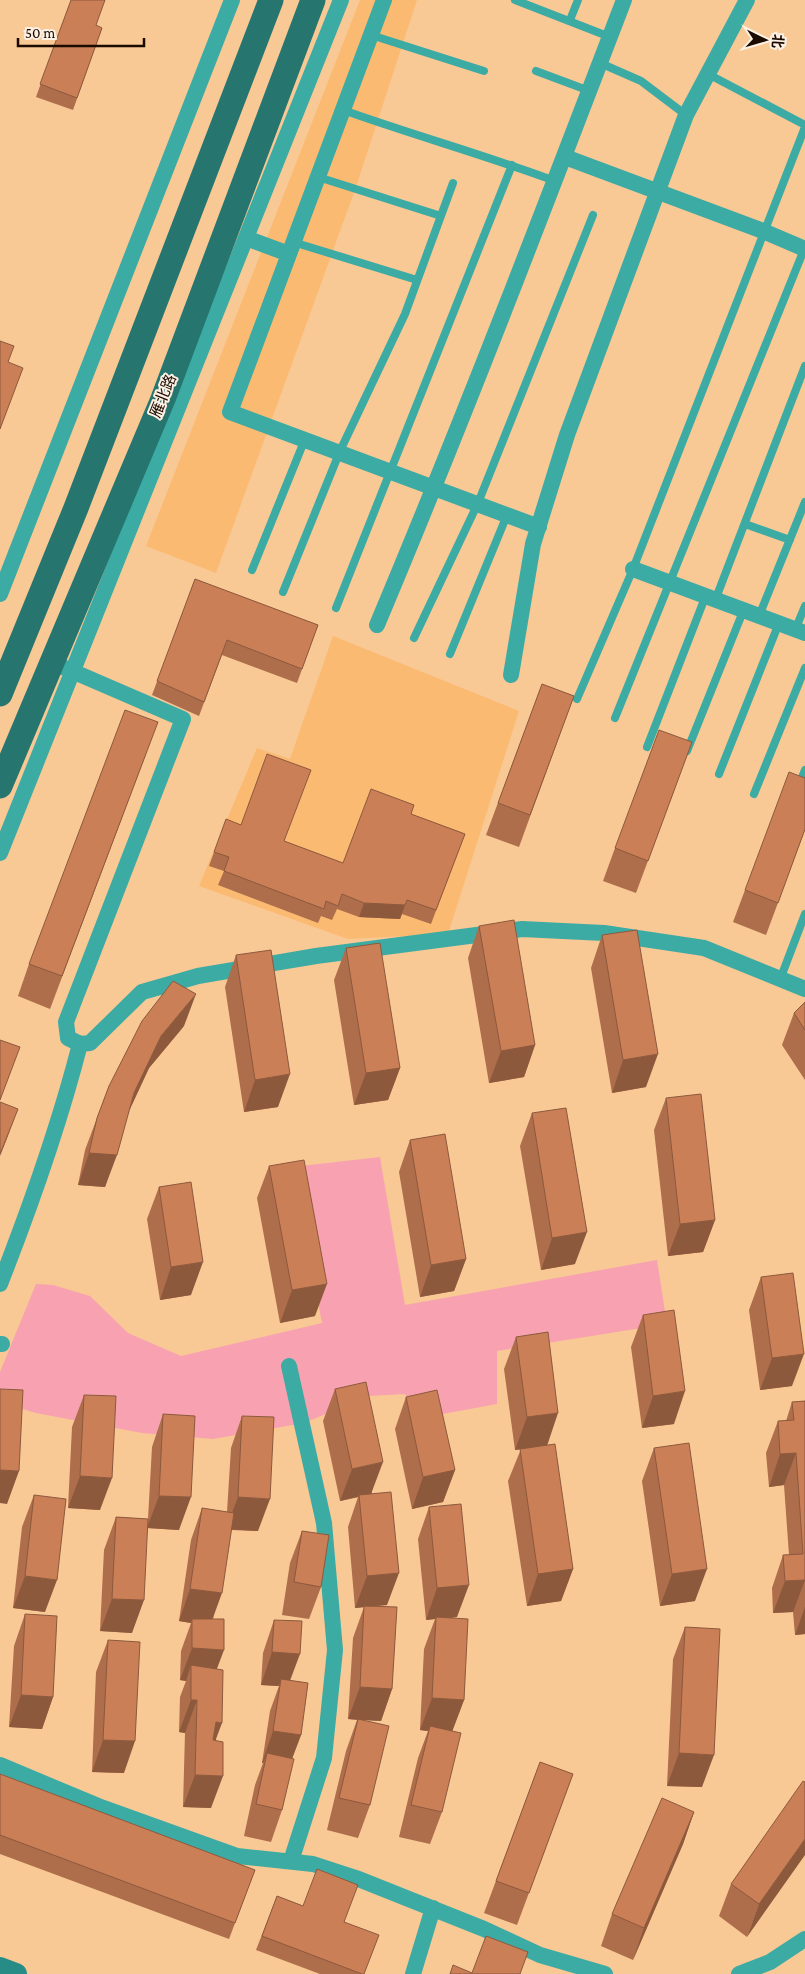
<svg xmlns="http://www.w3.org/2000/svg" width="805" height="1974" font-family="'Crimson Pro','Noto Sans SC',serif">
  <style>
    .built { fill: #fbba71 }
    .green { fill: #f8a2b1 }
    .lines { fill: none; stroke-linecap: round; stroke-linejoin: round }
    .service { stroke: #3caba4; stroke-width: 8 }
    .minor { stroke: #3caba4; stroke-width: 16 }
    .secondary { stroke: #278c86; stroke-width: 22 }
    .primary { stroke: #26756f; stroke-width: 25 }
    .wall { fill: #ae6d4b }
    .shaded-wall { fill: #8d593d }
    .building { fill: #ca7f57; stroke: #8d593d }
    .labels { text-anchor: middle; stroke-width: 4; stroke-linejoin: round; paint-order: stroke }
    .street-label { font-size: 15px; fill: #1a0a00; stroke: #fdf1e4 }
  </style>
  <rect width="100%" height="100%" fill="#f8c895"/>
  <path class="built" d="M360 0H417L356 187 216 573 146 546Z
    M333 636 519 711 448 934 348 939 199 886 257 748 290 759Z"/>
  <path class="green" d="M380 1157 405 1305 657 1260 667 1324 497 1351V1404L437 1415 404 1394 369 1396 304 1423 213 1439 142 1433 36 1413 0 1402V1372L36 1284 53 1285 90 1296 128 1333 181 1356 322 1323 292 1167Z"/>
  <g class="lines">
    <path class="service" d="M515 0 610 37
      M570 20 578 0
      M371 35 484 71
      M600 63 641 81 686 115
      M536 71 587 90
      M708 74 805 125
      M343 110C413 135 485 155 555 181
      M318 177 441 216
      M293 242 417 280
      M745 524 790 540
      M252 570 305 439
      M283 592 340 451 405 314 453 183
      M716 598 805 366
      M336 608 512 165
      M759 616 805 502
      M795 630 805 606
      M414 638 478 503 593 215
      M450 654 507 515
      M577 699 633 569 805 127
      M615 718 805 247
      M647 747 706 595
      M687 751 744 609
      M719 774 779 623
      M799 784 805 770
      M754 794 805 668
      M781 977 805 914"/>
    <path class="minor" d="M384 0 230 412 539 527
      M565 157 763 231 805 249
      M246 238 289 254
      M633 569 805 633
      M0 594 232 0
      M377 625C464 418 544 209 624 0
      M51 662 183 719 66 1022 68 1038 80 1044 90 1043 142 992 198 976 316 956 522 929 604 933 704 948 805 989
      M511 675 533 544 567 435 686 115 747 0
      M0 853 341 0
      M0 1284C31 1205 59 1126 80 1044
      M0 1344H2
      M289 1366 324 1523 335 1650 324 1758 291 1861
      M0 1765 98 1806 237 1856 313 1864 356 1878 484 1929 540 1955 605 1974
      M413 1974 433 1908
      M739 1974 770 1962 805 1939"/>
    <path class="secondary" d="M0 1968 16 1974"/>
    <path class="primary" d="M0 694 76 508 271 0
      M0 786 163 399 313 0"/>
  </g>
  <path class="wall" d="M71 0 96 25 102 28 73 110 36 97Z
    M195 579 318 625 297 683 222 655 199 716 152 695Z
    M542 684 574 696 519 847 486 835Z
    M692 742 636 893 603 881 615 848Z
    M146 754 50 1009 18 996 29 964Z
    M411 814 465 834 431 924 402 914 400 919 359 917 337 909 332 920 321 916 318 923 218 885 224 871 209 866 214 852 284 841 343 863Z
    M805 830 766 935 733 922 745 890Z
    M479 926 535 1045 524 1077 489 1083 468 958Z
    M602 935 646 1087 612 1093 591 968Z
    M346 948 400 1068 388 1100 354 1105 334 980Z
    M236 955 278 1107 244 1112 225 987Z
    M805 1002V1080L782 1045 794 1013Z
    M184 1026 149 1068 129 1111 105 1187 78 1185 85 1150 109 1086Z
    M666 1098 715 1220 703 1252 668 1256 654 1130Z
    M532 1113 575 1264 541 1270 520 1146Z
    M410 1140 466 1259 454 1291 420 1297 399 1172Z
    M269 1166 315 1316 280 1323 257 1198Z
    M159 1187 191 1295 160 1300 147 1219Z
    M761 1277 792 1386 760 1390 749 1310Z
    M643 1315 674 1424 642 1428 631 1347Z
    M516 1337 547 1445 573 1569 561 1601 527 1606 508 1481 521 1449 515 1450 504 1369Z
    M335 1389 372 1493 387 1605 374 1606 392 1689 381 1721 363 1720 370 1805 358 1838 327 1830 346 1751 357 1720 348 1719 353 1638 364 1607 355 1608 348 1527 358 1497 340 1501 323 1421Z
    M84 1395 100 1510 68 1508 72 1427Z
    M406 1397 455 1470 443 1502 412 1509 395 1429Z
    M805 1401V1634L795 1635 793 1612 773 1613 772 1588 783 1555H789L784 1485 769 1487 766 1453 778 1421H786L792 1402Z
    M163 1414 179 1530 148 1528 132 1633 100 1631 104 1550 116 1517 148 1519 152 1447Z
    M242 1416 258 1531 231 1530 213 1619 217 1669 216 1741 211 1808 183 1807 185 1733 179 1732 180 1697 186 1681 180 1680 181 1651 191 1623 179 1621 191 1540 202 1508 227 1512 231 1448Z
    M654 1448 695 1601 660 1606 642 1481Z
    M34 1495 45 1612 13 1608 22 1527Z
    M429 1507 457 1617 451 1618 464 1700 452 1731 442 1812 430 1844 399 1837 418 1758 428 1731 420 1730 424 1649 435 1619 426 1620 418 1539Z
    M302 1531 321 1587 309 1619 282 1615 290 1563Z
    M25 1614 53 1697 42 1729 9 1727 14 1646Z
    M274 1620 290 1680 301 1735 292 1758 282 1810 271 1842 244 1836 255 1785 263 1763H262L270 1711 279 1686 261 1685 263 1653Z
    M685 1627 702 1787 667 1786 673 1659Z
    M108 1640 124 1773 92 1772 96 1672Z
    M540 1762 573 1774 517 1925 484 1913Z
    M0 1775 255 1870 229 1939 0 1854Z
    M805 1782 747 1937 719 1916 731 1884Z
    M694 1812 683 1844 633 1960 601 1946 612 1914Z
    M277 1896 345 1922 364 1974H320L256 1950Z"/>
  <path class="shaded-wall" d="M364 903 405 905 400 919 359 917Z
    M196 994 184 1026 149 1068 122 1126 134 1093 161 1036Z
    M535 1045 524 1077 489 1083 501 1051Z
    M658 1054 646 1087 612 1093 623 1060Z
    M400 1068 388 1100 354 1105 366 1073Z
    M290 1074 278 1107 244 1112 255 1080Z
    M18 1109 6 1141 0 1156V1154Z
    M89 1153 117 1155 105 1187 78 1185Z
    M715 1220 703 1252 668 1256 680 1224Z
    M587 1232 575 1264 541 1270 552 1238Z
    M466 1259 454 1291 420 1297 431 1265Z
    M203 1262 191 1295 160 1300 171 1267Z
    M327 1284 315 1316 280 1323 292 1290Z
    M804 1354 792 1386 760 1390 772 1358Z
    M685 1391 674 1424 642 1428 653 1396Z
    M558 1413 547 1446 515 1450 527 1417Z
    M796 1453 784 1485 769 1487 780 1454Z
    M383 1462 371 1494 359 1495 358 1497 340 1501 352 1469Z
    M0 1470 19 1471 7 1504 0 1503Z
    M455 1470 443 1502 412 1509 423 1477Z
    M80 1476 112 1478 100 1510 68 1508Z
    M159 1496 191 1497 179 1530 147 1528Z
    M238 1497 270 1499 258 1531 226 1529Z
    M573 1569 561 1601 527 1606 538 1574Z
    M707 1569 695 1601 660 1606 672 1574Z
    M399 1573 387 1605 355 1608 367 1576Z
    M25 1576 57 1580 45 1612 13 1608Z
    M805 1580 793 1612 773 1613 785 1581Z
    M469 1585 457 1617 436 1619V1617L435 1619 426 1620 437 1588Z
    M190 1589 222 1593 210 1626 192 1619 191 1623 179 1621Z
    M112 1599 144 1600 132 1633 100 1631Z
    M805 1607V1634L795 1635Z
    M192 1648 224 1650 212 1682 191 1665 186 1681 180 1680Z
    M272 1652 300 1654 288 1686 281 1679 279 1686 261 1685Z
    M360 1687 392 1689 381 1721 348 1719Z
    M21 1695 53 1697 42 1729 9 1727Z
    M432 1698 464 1700 452 1732 430 1726 428 1731 420 1730Z
    M191 1700H197L185 1733 179 1732Z
    M216 1722 222 1723 210 1755Z
    M273 1731 301 1735 289 1767 267 1753 263 1763H262Z
    M103 1740 135 1741 124 1773 92 1772Z
    M679 1753 714 1755 702 1787 667 1786Z
    M195 1775 223 1776 211 1808 183 1807Z
    M694 1812 683 1844 633 1960 644 1928Z
    M805 1839V1855L747 1937 759 1904Z"/>
  <path class="building" d="M71 0H105L96 25 102 28 77 98 40 84Z
    M0 341 14 346 8 362 23 368 0 429Z
    M195 579 318 625 302 669 227 640 204 702 157 681Z
    M542 684 574 696 530 815 498 803Z
    M125 710 158 722 62 976 29 964Z
    M659 730 692 742 648 861 615 848Z
    M267 754 311 770 284 841 343 863 371 789 414 805 411 814 465 834 436 910 407 900 405 905 364 903 342 894 338 906 326 901 324 909 224 871 229 857 214 852 226 819 241 825Z
    M789 772 805 778V829L778 903 745 890Z
    M514 920 535 1045 501 1051 479 926Z
    M637 930 658 1054 623 1060 602 935Z
    M380 943 400 1068 366 1073 346 948Z
    M271 950 290 1074 255 1080 236 955Z
    M173 981 196 994 161 1036 134 1093 117 1155 89 1153 97 1118 109 1086 142 1021Z
    M805 1002V1030L794 1013Z
    M0 1040 20 1047 0 1100Z
    M701 1094 715 1220 680 1224 666 1098Z
    M0 1102 18 1109 0 1154Z
    M566 1108 587 1232 552 1238 532 1113Z
    M445 1134 466 1259 431 1265 410 1140Z
    M304 1160 327 1284 292 1290 269 1166Z
    M191 1182 203 1262 171 1267 159 1187Z
    M793 1273 804 1354 772 1358 761 1277Z
    M674 1310 685 1391 653 1396 643 1315Z
    M548 1332 558 1413 527 1417 516 1337Z
    M366 1382 383 1462 352 1469 335 1389Z
    M0 1389 23 1390 19 1471 0 1470Z
    M437 1390 455 1470 423 1477 406 1397Z
    M84 1395 116 1396 112 1478 80 1476Z
    M805 1401V1582V1580L785 1581 783 1555 803 1554 796 1453 780 1454 778 1421 794 1420 792 1402Z
    M163 1414 195 1416 191 1497 159 1496Z
    M242 1416 274 1417 270 1499 238 1497Z
    M689 1443 707 1569 672 1574 654 1448Z
    M555 1444 573 1569 538 1574 520 1449Z
    M391 1492 399 1573 367 1576 359 1495Z
    M34 1495 66 1499 57 1580 25 1576Z
    M461 1504 469 1585 437 1588 429 1507Z
    M202 1508 234 1513 222 1593 190 1589Z
    M116 1517 148 1519 144 1600 112 1599Z
    M302 1531 329 1535 321 1587 294 1582Z
    M364 1606 397 1607 392 1689 360 1687Z
    M25 1614 57 1616 53 1697 21 1695Z
    M436 1617 468 1619 464 1700 432 1698Z
    M192 1619H224V1650L192 1648Z
    M274 1620 302 1621 300 1654 272 1652Z
    M685 1627 720 1629 714 1755 679 1753Z
    M108 1640 140 1642 135 1741 103 1740Z
    M191 1665 223 1670 222 1723 216 1722 213 1740 223 1742V1776L195 1775 197 1700H191Z
    M281 1679 308 1683 301 1735 273 1731Z
    M358 1719 389 1726 370 1805 339 1798Z
    M430 1726 461 1733 442 1812 411 1805Z
    M267 1753 294 1759 282 1810 256 1804Z
    M540 1762 573 1774 529 1893 496 1881Z
    M0 1774 255 1870 235 1923 0 1835Z
    M803 1781 805 1782V1839L759 1904 731 1884Z
    M662 1798 694 1812 644 1928 612 1914Z
    M317 1869 358 1885 344 1922 379 1935 364 1974H362L262 1936 277 1896 303 1906Z
    M486 1936 528 1952 520 1974H450L453 1965 472 1973Z"/>
  <g class="labels">
    <g class="street-label">
      <text transform="translate(163 396) rotate(-68)" y="5">雁北路</text>
    </g>
  </g>
  <g transform="translate(765 40) rotate(95)" stroke="#fdf1e4" stroke-width="4" paint-order="stroke">
  <path d="M0-4L9 19L0 12L-9 19Z" fill="#1a0a00"/>
  <text y="-8" font-size="14" font-weight="bold" text-anchor="middle" fill="#1a0a00">北</text>
  </g>
  <path d="M18 38v8h126v-8" fill="none" stroke="#1a0a00" stroke-width="2.5"/>
  <text x="25" y="38" font-size="15" fill="#1a0a00" stroke="#fdf1e4" stroke-width="4" paint-order="stroke">50 m</text>
</svg>
